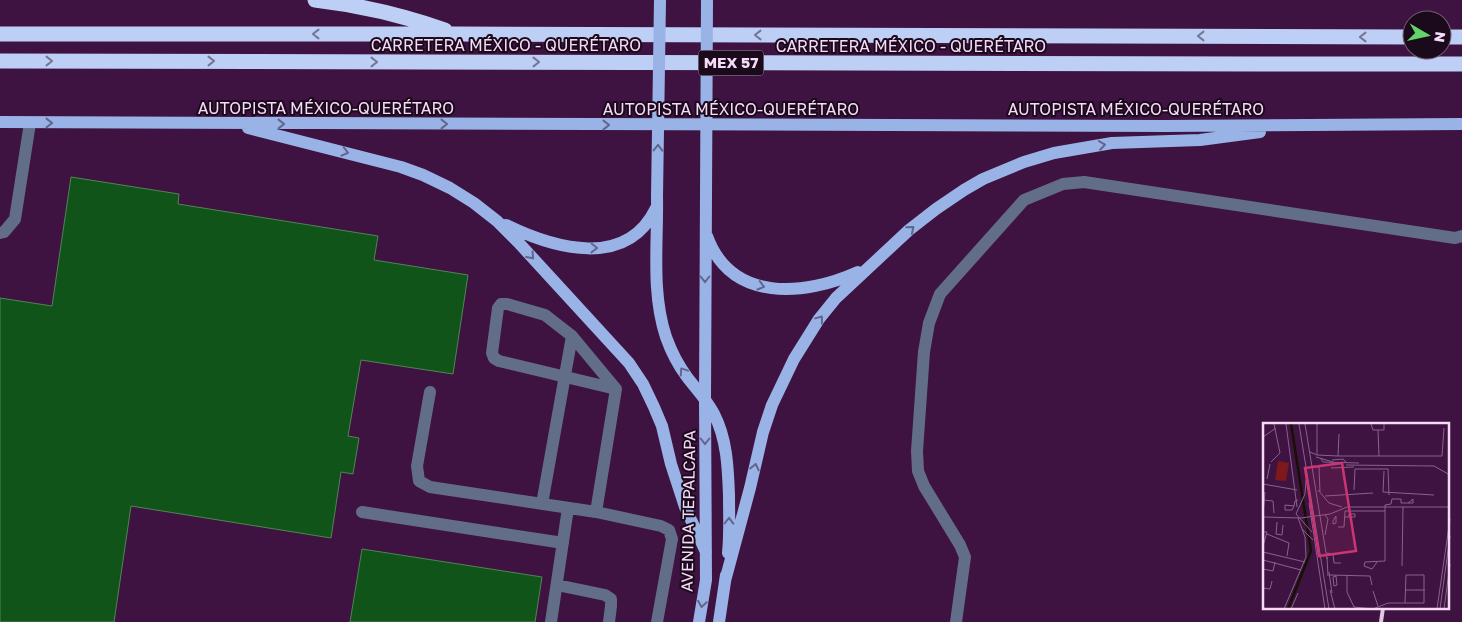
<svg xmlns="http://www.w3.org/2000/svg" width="1462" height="622" font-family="'Golos Text',sans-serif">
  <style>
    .building { fill: #10541a; stroke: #518553 }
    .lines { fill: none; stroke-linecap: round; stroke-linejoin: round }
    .minor { stroke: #626e87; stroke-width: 12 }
    .major { stroke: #9ab3e7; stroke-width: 12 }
    .highway { stroke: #bdcff5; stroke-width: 15 }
    .rail { stroke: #e3c6e4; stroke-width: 4 }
    .major-bridge { stroke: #9ab3e7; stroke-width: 12 }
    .oneway { stroke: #747693 }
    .oneway2 { stroke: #61668c }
    .labels { text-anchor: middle; stroke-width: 4; stroke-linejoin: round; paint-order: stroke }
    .shield { fill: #1b091c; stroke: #b49cb5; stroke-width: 1 }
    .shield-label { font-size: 15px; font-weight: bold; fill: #f6dbf7 }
    .street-label { font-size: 16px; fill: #f6dbf7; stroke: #1b091c }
    .inset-river { fill: none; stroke: #171104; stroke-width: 2.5 }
    .inset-road { fill: none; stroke: #88638a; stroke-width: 1 }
    .view { fill: #ca3572; fill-opacity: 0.15; stroke: #ca3572; stroke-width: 2.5 }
    .inset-edge { fill: none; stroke: #f6dbf7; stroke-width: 2.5 }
  </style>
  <rect width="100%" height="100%" fill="#3e1341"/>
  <path class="building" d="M71 177 179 194 178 204 378 236 374 260 468 275 453 374 361 360 348 436 359 438 353 474 341 472 331 538 131 506 114 622H0V298L52 306Z
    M362 549 542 577 535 622H350Z"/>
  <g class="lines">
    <path class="minor" d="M0 233 4 232 15 219 30 123
      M430 392 417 466 419 481 430 487 596 512 661 526 669 530 672 539 657 622
      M542 504 572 336
      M362 512 563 543
      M596 512 616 389 572 336 545 315 507 304H501L498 308 492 353 494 358 499 361 616 389
      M557 585 605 595 611 599V606L609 622
      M551 622 568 508
      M956 622 965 557 960 545 924 486 918 471 917 451 924 352 929 323 940 294 1024 200 1063 184 1084 182 1455 238 1462 236"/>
    <path class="major" d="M0 122 1165 126 1462 124
      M248 128 401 167 423 175 450 188 474 203 497 221 518 242 629 363 643 384 654 407 662 426 671 464 685 507 706 552
      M657 196C658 242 651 292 666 337 671 351 678 365 687 377 696 389 707 400 714 414 727 439 728 468 729 495 729 514 730 534 728 553
      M506 225C555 249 627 269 656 208
      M707 236C731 303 805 296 858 272
      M725 581 750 488 763 432 772 405 794 359 819 319 836 298 909 230 936 209 964 190 983 179 1024 162 1054 153 1112 143 1200 140 1260 132
      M699 622 706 580 705 400 706 195
      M719 622 726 575"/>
    <path class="highway" d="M315 0C359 5 402 15 445 30
      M0 34H455L1412 37
      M1442 37H1462
      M0 61 1256 64H1462"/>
    <path class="rail" d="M1381 622 1383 608"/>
    <path class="major-bridge" d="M706 195 707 0
      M657 196 660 0"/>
  </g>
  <defs><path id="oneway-chevron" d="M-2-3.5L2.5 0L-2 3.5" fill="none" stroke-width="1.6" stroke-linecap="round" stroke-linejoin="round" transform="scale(1.25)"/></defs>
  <g class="oneway">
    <use href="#oneway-chevron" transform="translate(316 34) rotate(180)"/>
    <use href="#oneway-chevron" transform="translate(758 35) rotate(-180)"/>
    <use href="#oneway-chevron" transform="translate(1201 36) rotate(-180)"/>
    <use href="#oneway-chevron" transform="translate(1363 37) rotate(-180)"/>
    <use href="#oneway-chevron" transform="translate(49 61)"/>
    <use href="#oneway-chevron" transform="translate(211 61)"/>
    <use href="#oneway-chevron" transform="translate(374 62)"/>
    <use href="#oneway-chevron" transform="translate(536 62)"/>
  </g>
  <g class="oneway2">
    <use href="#oneway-chevron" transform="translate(49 123)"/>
    <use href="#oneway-chevron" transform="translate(281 124)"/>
    <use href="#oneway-chevron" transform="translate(444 124)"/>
    <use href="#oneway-chevron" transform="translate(606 125)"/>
    <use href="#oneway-chevron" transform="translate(1102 145) rotate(-8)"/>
    <use href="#oneway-chevron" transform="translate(658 148) rotate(-89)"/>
    <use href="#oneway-chevron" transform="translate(345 152) rotate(14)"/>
    <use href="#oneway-chevron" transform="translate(911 229) rotate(-40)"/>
    <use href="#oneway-chevron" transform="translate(594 248) rotate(1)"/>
    <use href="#oneway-chevron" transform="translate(531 256) rotate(48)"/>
    <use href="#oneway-chevron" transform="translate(705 279) rotate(90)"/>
    <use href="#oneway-chevron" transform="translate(761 286) rotate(16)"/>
    <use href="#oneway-chevron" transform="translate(820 319) rotate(-53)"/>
    <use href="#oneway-chevron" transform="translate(683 371) rotate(-124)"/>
    <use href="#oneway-chevron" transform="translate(705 441) rotate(90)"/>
    <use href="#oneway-chevron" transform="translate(755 467) rotate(-77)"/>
    <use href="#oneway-chevron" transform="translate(729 521) rotate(-89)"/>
    <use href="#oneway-chevron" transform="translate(702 604) rotate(99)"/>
  </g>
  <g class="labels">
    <rect class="shield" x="698.5" y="50.5" width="65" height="25" rx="4"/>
    <g class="shield-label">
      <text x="731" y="68">MEX 57</text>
    </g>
    <g class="street-label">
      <text x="506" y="51">CARRETERA MÉXICO - QUERÉTARO</text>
      <text x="911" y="52">CARRETERA MÉXICO - QUERÉTARO</text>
      <text x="326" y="114">AUTOPISTA MÉXICO-QUERÉTARO</text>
      <text x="731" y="115">AUTOPISTA MÉXICO-QUERÉTARO</text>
      <text x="1136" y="115">AUTOPISTA MÉXICO-QUERÉTARO</text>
      <text transform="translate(688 511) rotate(-89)" y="6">AVENIDA TEPALCAPA</text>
    </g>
  </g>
  <g transform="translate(1263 423)">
    <rect width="186" height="186" fill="#3e1341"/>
    <path d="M15 38 26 40 23 58 12 57Z" fill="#7f181b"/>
    <path class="inset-river" d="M25 186 48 128 28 1"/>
    <path class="inset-road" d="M23 1 34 84M36 1 66 186M42 1 64 136M54 1V32M108 1 110 7H121V1M115 7 116 33M0 14 13 5M47 29 54 32 75 33H179L181 5M75 33 76 11M53 34 70 39M58 36 60 39 96 40M69 37 80 36 83 39M8 39 17 30 11 1M83 42 171 43 187 52M49 43 56 44 57 69M68 45 91 44M4 56 7 41M43 57 42 71 33 91 49 109M0 61 34 67M55 67 66 80 79 84M91 67 92 46H125L126 72M120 69 171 72M120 69 121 48M62 73 110 70M1 77 10 78 11 90M46 80 62 186M31 83 22 82V87H29L31 83 32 78 35 77M0 91 2 69M73 93V100L70 101V98ZM0 94 38 95 67 91 84 84H187M81 94H92V91H86V94M14 99 13 111 19 112 20 102M75 104H81L82 88H122M39 106 50 117M0 109H4L0 123M4 111 26 120 24 133M62 112 65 96 62 92M0 129 42 139M64 130 70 131 71 140H78M64 134 65 153M0 137 38 147M114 139 109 146 101 143 102 139 122 138V82L128 81 129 76H138V80H150V76L145 80M139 143 140 84M0 146 10 148 12 139M66 149 69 170M67 152 107 153 109 162M73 152V153L74 162 71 163 70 154 73 153M84 152V169L91 184 110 186M0 165 7 166 9 158M67 167 72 186M142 167H162M110 168 115 183M21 186 43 134 42 114 35 95M28 186 35 170M110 186 125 180H161V152H143L142 180M174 186 187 96M177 186 187 113M181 186 187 141"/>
    <path class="view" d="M79 40 93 128 56 133 42 45Z"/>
    <rect width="186" height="186" class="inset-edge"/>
  </g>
  <g transform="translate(1427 35) rotate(99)"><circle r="24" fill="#1b091c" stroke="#735d74"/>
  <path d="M0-4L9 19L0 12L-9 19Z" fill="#61d46a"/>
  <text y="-8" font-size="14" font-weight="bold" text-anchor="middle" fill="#f6dbf7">N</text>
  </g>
</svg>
